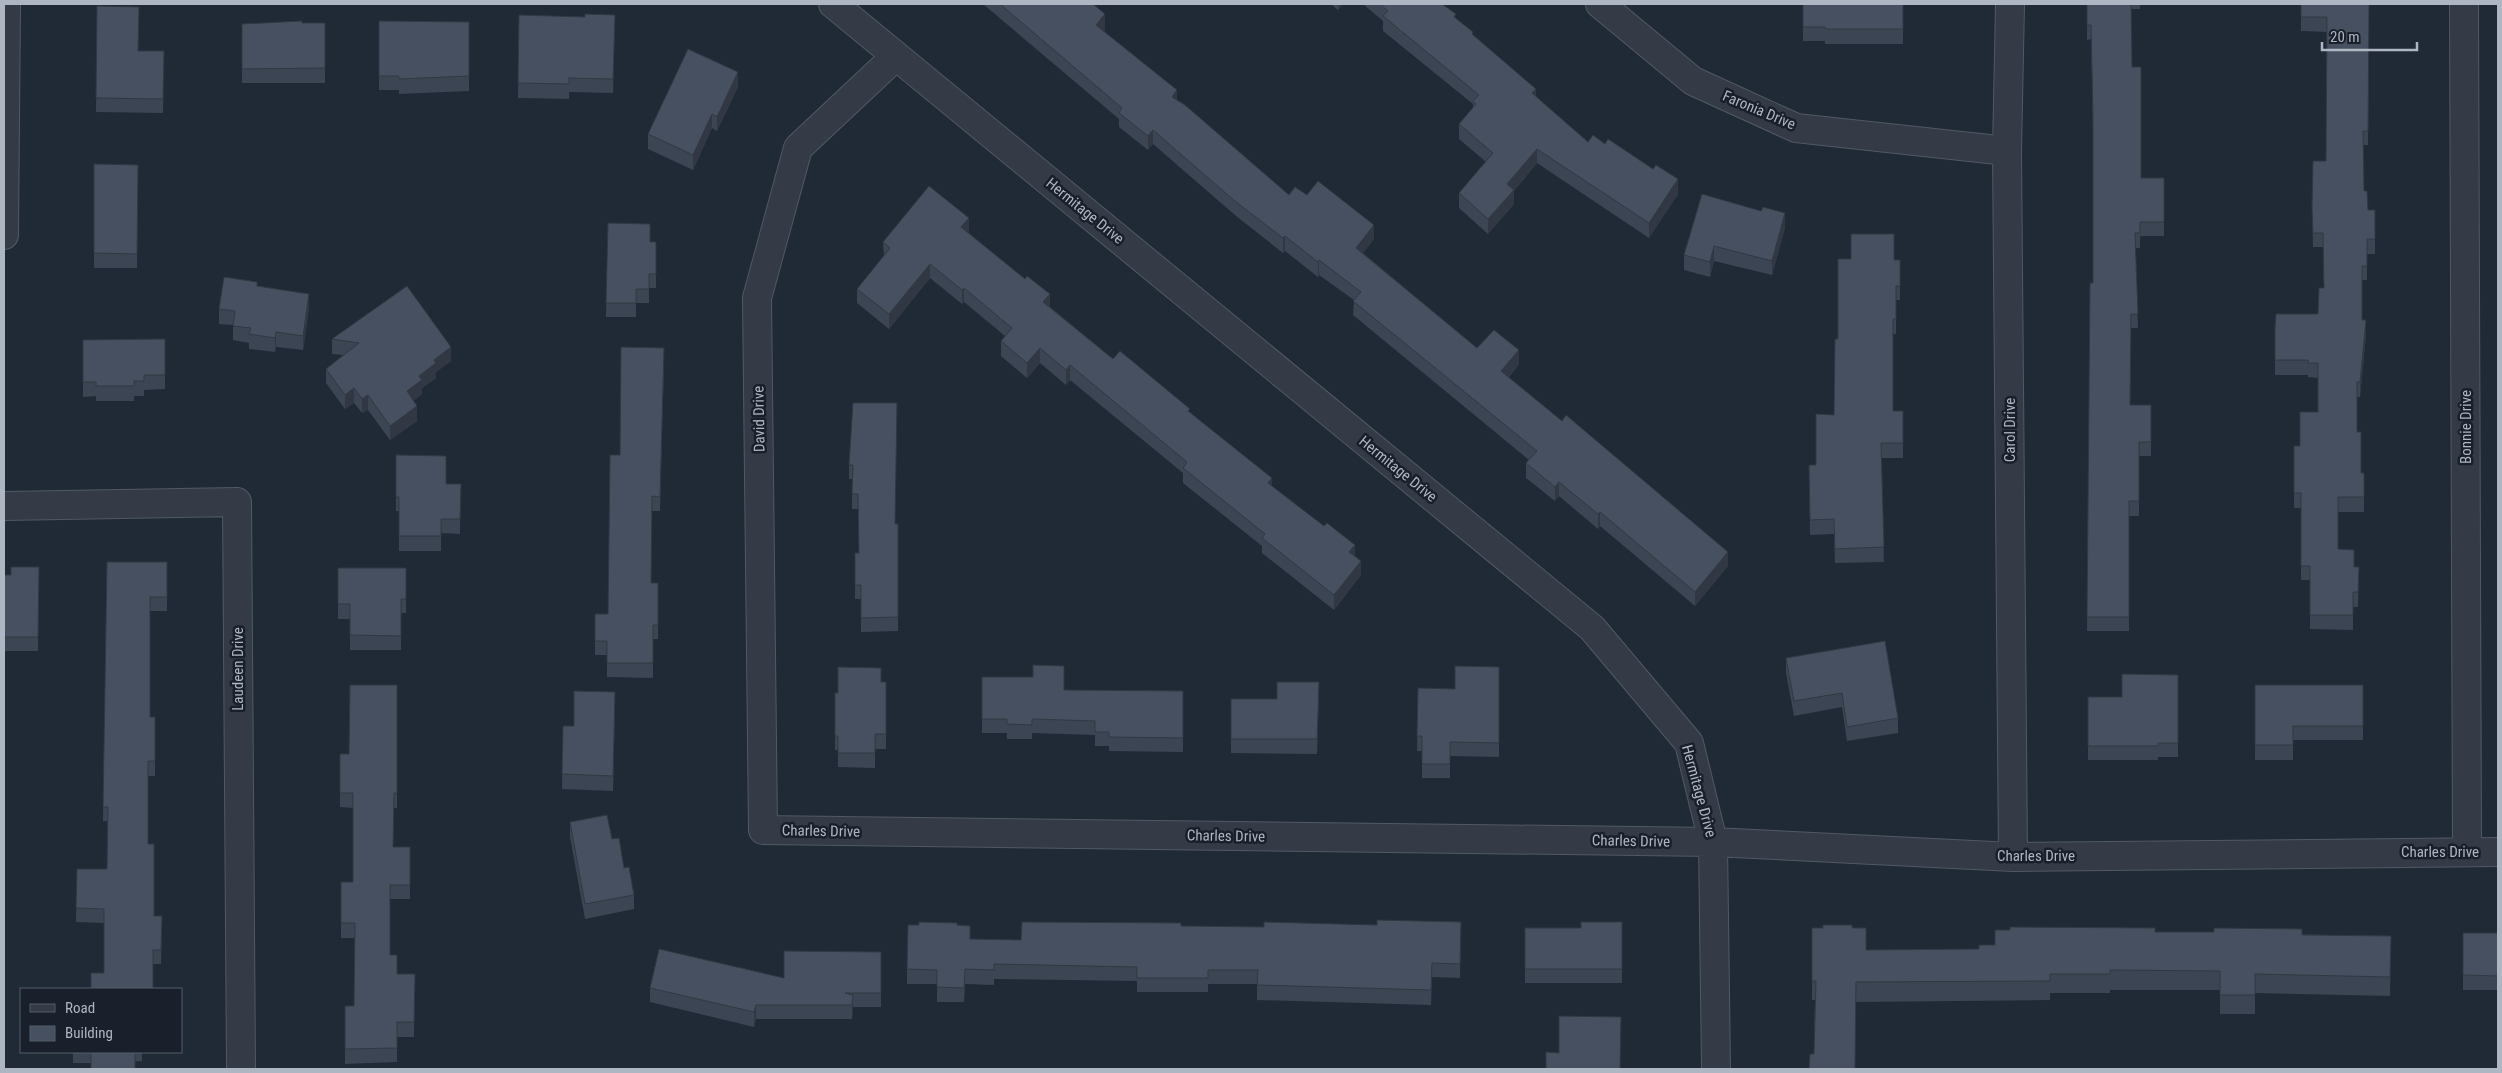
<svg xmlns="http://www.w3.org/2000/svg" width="2502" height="1073" font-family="'Roboto Condensed',sans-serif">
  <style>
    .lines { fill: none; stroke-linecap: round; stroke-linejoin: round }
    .minor-casing { stroke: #515964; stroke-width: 30 }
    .minor { stroke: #343b46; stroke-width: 28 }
    .wall { fill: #3c4553 }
    .shaded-wall { fill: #313843 }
    .building { fill: #465060; stroke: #313843 }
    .labels { text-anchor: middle; stroke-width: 5; stroke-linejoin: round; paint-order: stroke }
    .street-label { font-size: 15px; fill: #aeb6c3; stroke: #19202b }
  </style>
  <rect width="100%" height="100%" fill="#202936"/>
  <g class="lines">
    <g class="minor-casing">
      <path id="minor" d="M833 4 1592 628 1689 743 1713 842 1716 1069
        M1600 4 1693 81 1796 128 2007 151
        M2010 4 2007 151 2013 857
        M2464 4 2467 851
        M896 56 798 148 757 298 763 830 1713 842 2013 857 2498 852
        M4 235 6 4
        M4 506 237 502 241 1069"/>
    </g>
    <use href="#minor" class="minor"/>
  </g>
  <path class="wall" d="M983 4H1093L1105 29 1104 31 1177 101 1289 195H1307L1374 239 1363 253 1477 348 1519 364 1509 377 1728 566 1695 606 1600 526 1598 529 1559 496 1555 501 1526 478V463L1529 460 1353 315 1354 300 1319 275 1318 277 1285 251 1283 253 1236 216 1153 144 1148 150 1119 127V119Z
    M1331 4H1343L1338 10Z
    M1363 4H1442L1536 97 1588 142 1678 194 1649 238 1537 163 1514 191V204L1488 234 1459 208V193L1486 162 1459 139V124L1473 108V104L1383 31V21Z
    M1803 4H1903V44H1825V41H1803Z
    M2087 4H2140V9H2131L2132 67 2141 178H2164V236H2140V248H2135L2138 328H2131L2130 405H2151V456H2139V516H2129V631H2087L2090 283H2093V128L2091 39 2087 40Z
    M2301 4H2369L2368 145H2363L2364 191 2368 210H2375V254H2367V280H2362V320L2366 334 2360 397H2357V432L2361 473H2364V512H2338V549L2354 567H2359L2358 607H2353V630L2310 629V580H2301V508H2294V446H2300L2318 412V378L2308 377V375H2275V327L2318 314 2324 288 2323 247H2313L2312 208 2326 161 2327 32 2301 31Z
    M97 6 138 51H164L163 113 96 112Z
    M519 15 585 17 615 15 613 93 569 92V99L518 98Z
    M379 21 469 22V91L399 94V90H379Z
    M302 23H325V83H242V24Z
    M738 87 717 131 712 128 693 170 648 149V134Z
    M94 164 138 165 137 268H94Z
    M1702 194 1785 228 1772 275 1714 261 1710 277 1684 270V255Z
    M608 223 650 242H656V288H649V303H636V317H606Z
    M969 232 968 233 1050 307 1113 359 1190 412 1272 486 1355 556 1361 575 1334 610 1262 553V546L1183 483V473L1070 380 1066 385 1040 363 1027 378 1001 356V341L1005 336 964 302 962 304 930 278 889 329 857 303V289L884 257 883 242Z
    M1900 260V300H1896V334H1893V411H1903V458H1881L1884 562 1835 563 1834 534 1810 535 1809 465H1816L1834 415 1838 339Z
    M407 286 451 361 436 372V378L422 388V394L413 401 417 421 390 440 368 410 362 413 354 403 345 409 326 383V369L343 355 332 354V339Z
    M257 287 309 308 303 350 276 347 275 352 249 349V343L233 340V325L219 324V309Z
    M165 339V389L144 390V396H134V401H96V396L83 397V340Z
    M664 362 660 511H652L651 583H658V639H653V678L607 677V655H595V614H608Z
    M853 403 895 524H898V631L861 632V599H855V553H859L858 509H852V479H849V465Z
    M396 455 446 484H461L460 534 441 533V551H399V511H396Z
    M107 562H167V611H150V717L155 732V776H148V844L154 916H162L161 964H153L104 923 76 922 77 869H107L108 821H103Z
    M39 567 38 651H4V575H11Z
    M338 568H406V613H401V650H350V619H338Z
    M1786 658 1898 718V733L1847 741 1842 707 1794 716 1786 673Z
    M1499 667V757L1450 756V778H1422V751H1417L1418 688 1455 689Z
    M2178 675V757H2158V760H2088V697H2122Z
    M982 677 1064 690 1183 691V752L1109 751V746H1095V735L1032 733V739H1007V733H982Z
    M881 682H886V749H875V768L838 767V750H835V693H838Z
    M397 685V808H394L393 847H410V899H390V955L397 974H415L414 1037H397V1062L345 1064V1006H354L355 938H341V882H353V808L340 807V793L349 754Z
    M2255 685H2363V740H2293V760H2255Z
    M1319 696 1317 754 1231 753V699H1277Z
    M615 706 613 791 562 789 563 726H574Z
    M570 822 624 868 634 895V909L585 919 570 837Z
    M1622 922V983H1525V928H1581Z
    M957 925 970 939 1021 940 1181 926 1264 927 1377 925 1461 936 1460 978 1432 977 1431 1005 1257 1000V984H1208V992H1137V981L994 979V985L965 984 964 1002H937V984H907V969Z
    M1812 928H1852L1866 950 1979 949 1995 945 2155 932 2391 936 2390 996 2255 993V1014H2220V990H2110V993H2050V1000L1856 1002 1814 1054 1815 1000H1812Z
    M2463 933H2498V990H2463Z
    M881 952V1007H853L852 1019H756L754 1027 650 1002V988L784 978Z
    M73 1052H142V1061L91 1063H73Z"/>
  <path class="shaded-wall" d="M1338 4H1343L1338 10Z
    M1105 14V29L1096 40V25Z
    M738 72V87L717 131V117Z
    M1536 89V104L1532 93Z
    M1177 90V105L1172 97Z
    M712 114V128L693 170V155Z
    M1153 130V144L1148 150V136Z
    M1537 149V163L1514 191V204L1488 234V219L1507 184Z
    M1678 179V194L1649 238V223Z
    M1785 213V228L1772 275V261Z
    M969 218V232L961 242V227Z
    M1374 225V239L1356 262V248Z
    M1285 236V251L1283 253V238Z
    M1714 246V261L1710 277V262Z
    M1319 260V275L1318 277V262Z
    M930 264V278L889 329V314Z
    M964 288V302L962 304V290Z
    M309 294V308L303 350V336Z
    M1050 294V308L1043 302Z
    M2366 320V334L2360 397V382Z
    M276 332V347L275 352V338Z
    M451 347V361L436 372V378L422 388V394L407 406V391L434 360Z
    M1040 348V363L1027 378V363Z
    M1519 350V364L1501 385V371Z
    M1070 365V380L1066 385V370Z
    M354 388V403L345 409V395Z
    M368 395V410L362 413V399Z
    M417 406V421L390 440V426Z
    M1272 478V492L1268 483Z
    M1559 482V496L1555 501V487Z
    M1600 512V526L1598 529V514Z
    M1355 545V559L1349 552Z
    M1728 552V566L1695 606V592Z
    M1361 561V575L1334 610V595Z
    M1319 682V696L1317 754V739Z
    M615 692V706L613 791V776Z
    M853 995V1009L852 1019V1005Z
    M756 1005V1019L754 1027V1012Z"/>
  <path class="building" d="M1000 4H1093L1105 14 1096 25 1177 90 1172 97 1185 105 1289 195 1295 187 1307 195 1318 181 1374 225 1356 248 1477 348 1494 330 1519 350 1501 371 1562 421 1566 415 1728 552 1695 592 1600 512 1598 514 1559 482 1555 487 1526 463 1537 451 1353 301 1361 292 1319 260 1318 262 1285 236 1283 238 1236 202 1153 130 1148 136 1119 113 1122 108Z
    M1380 4H1442L1456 14 1454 17 1473 32 1472 34 1536 89 1532 93 1588 142 1593 135 1605 144 1608 139 1653 169 1656 165 1678 179 1649 223 1537 149 1507 184 1514 190 1488 219 1459 193 1493 153 1459 124 1476 104 1473 101 1479 95 1383 16 1388 11Z
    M1803 4H1903V29H1825V27H1803Z
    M2087 4H2131L2132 67H2141V178H2164V222H2140V233H2135L2138 314H2131L2130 405H2151V442H2139V501H2129V617H2087L2090 283H2093V114L2091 25H2087Z
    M2301 4H2369L2368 131H2363L2364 191H2367L2368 210H2375V239H2367V266H2362V320H2366L2360 382H2357V432H2361V473H2364V497H2338V549L2354 550V567H2359L2358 592H2353V615H2310V566H2301V493H2294V446H2300V412H2318V363H2308V360H2275V327L2276 314H2318L2319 288H2324L2323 233H2313L2312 208 2313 161H2326L2327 17H2301Z
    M97 6 139 7 138 51H164L163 99 96 98Z
    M585 14 615 15 613 79 569 78V84L518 83 519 15 585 17Z
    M302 21V23H325V68L242 69V24Z
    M379 21 469 22V76L399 79V76H379Z
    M688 49 738 72 717 117 712 114 693 155 648 134Z
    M94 164 138 165 137 254 94 253Z
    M929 186 969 218 961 227 1025 279 1027 276 1050 294 1043 302 1113 359 1120 351 1190 409 1188 411 1272 478 1268 483 1324 526 1327 523 1355 545 1349 552 1361 561 1334 595 1262 538 1265 534 1183 468 1187 462 1070 365 1066 370 1040 348 1027 363 1001 341 1012 328 964 288 962 290 930 264 889 314 857 289 890 248 883 242Z
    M1702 194 1761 211 1763 207 1785 213 1772 261 1714 246 1710 262 1684 255Z
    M608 223 650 224V242H656V274H649V289H636V303H606Z
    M1851 234H1894V260H1900V286H1896V319H1893V411H1903V443H1881L1884 547 1835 549 1834 519 1810 520 1809 465H1816V414L1834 415 1835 339H1838V259H1851Z
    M224 277 257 282V286L309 294 303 336 276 332 275 338 249 334 251 328 233 326 235 311 219 309Z
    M407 286 451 347 434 360 436 363 419 376 422 380 407 391 417 406 390 426 368 395 362 399 354 388 345 395 326 369 359 343 332 339Z
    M165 339V375H144V381H134V386H96V382H83V340Z
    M621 347 664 348 660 497 652 496 651 583H658V625H653V663H607V641H595V614H608L610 455H620Z
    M853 403H897L895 524H898V617L861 618V585H855V553H859L858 494H852L853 465H849Z
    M396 455 446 456V484H461L460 519H441V536H399V497H396Z
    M107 562H167V597H150V717H155V761H148V844H154V916H162L161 950H153V989H91V973H104V909L76 908 77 869H107L108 807H103Z
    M11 567H39L38 637H4V575H11Z
    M338 568H406V599H401V636L350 635V604H338Z
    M1885 641 1898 718 1847 727 1842 693 1794 701 1786 658Z
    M1033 665 1064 666V690L1183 691V738L1109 737V732H1095V721L1032 719V725L1007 724V719H982V677H1033Z
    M1455 666 1499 667V743L1450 742V764H1422V736H1417L1418 688 1455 689Z
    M838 667 881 668V682H886V734H875V753H838V736H835V693H838Z
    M2122 674 2178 675V743H2158V746H2088V697H2122Z
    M1277 682H1319L1317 739H1231V699H1277Z
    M350 685H397V793H394L393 847H410V885H390V955H397V974H415L414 1022H397V1048L345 1049V1006H354L355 923H341V882H353V793H340V754H349Z
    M2255 685H2363V726H2293V745H2255Z
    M574 691 615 692 613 776 562 774 563 726H574Z
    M607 815 612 839 619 838 624 868 629 867 634 895 585 904 570 822Z
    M1377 920 1461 922 1460 964 1432 963 1431 990 1257 985 1258 970H1208V978H1137V967L994 964V970L965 969 964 988 937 987V970L907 969 908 925H919V922L957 923V925L970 926V939L1021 940 1022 922 1181 923V926L1264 927V922L1377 925Z
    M1581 922H1622V969H1525V928H1581Z
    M1823 925H1852V928H1866V950L1979 949V945H1995V930H2010V927L2155 928V932H2214V928L2302 929V935L2391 936 2390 977 2255 974V995H2220V971L2110 970V974H2050V981L1856 982 1855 1069H1809L1810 1054H1814L1816 981H1812V928H1823Z
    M2463 933H2498V976L2463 975Z
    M659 949 784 978V951L881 952V993H845L853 995 852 1005H756L754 1012 650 988Z
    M1559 1016 1621 1017 1620 1069H1546V1052L1559 1053Z
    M91 1052H135V1069H91Z"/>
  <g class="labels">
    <g class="street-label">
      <text transform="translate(1759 110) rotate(23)" y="5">Faronia Drive</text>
      <text transform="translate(1085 211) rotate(39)" y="5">Hermitage Drive</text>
      <text transform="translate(759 419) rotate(-91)" y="5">David Drive</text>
      <text transform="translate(2466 427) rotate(-90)" y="5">Bonnie Drive</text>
      <text transform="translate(2010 430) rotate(-90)" y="5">Carol Drive</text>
      <text transform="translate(1398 469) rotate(39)" y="5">Hermitage Drive</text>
      <text transform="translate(238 669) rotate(-90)" y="5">Laudeen Drive</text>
      <text transform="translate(1699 791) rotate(75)" y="5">Hermitage Drive</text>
      <text transform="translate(821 831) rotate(1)" y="5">Charles Drive</text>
      <text transform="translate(1226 836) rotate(1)" y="5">Charles Drive</text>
      <text transform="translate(1631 841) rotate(1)" y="5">Charles Drive</text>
      <text x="2440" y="857">Charles Drive</text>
      <text x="2036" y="861">Charles Drive</text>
    </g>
  </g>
  <rect width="2502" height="1073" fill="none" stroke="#aeb6c3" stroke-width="10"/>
  <rect x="20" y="988" width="162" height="65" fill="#19202b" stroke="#555c68"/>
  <rect x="30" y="1004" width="25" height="8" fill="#343b46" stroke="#555c68"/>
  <text x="65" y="1013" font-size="15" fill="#aeb6c3">Road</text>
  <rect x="30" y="1026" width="25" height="15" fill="#465060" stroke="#555c68"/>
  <text x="65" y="1038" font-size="15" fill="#aeb6c3">Building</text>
  <path d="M2322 42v8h95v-8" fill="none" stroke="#aeb6c3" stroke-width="2.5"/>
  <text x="2330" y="42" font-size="15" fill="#aeb6c3" stroke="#19202b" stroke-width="4" paint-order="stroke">20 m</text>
</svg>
